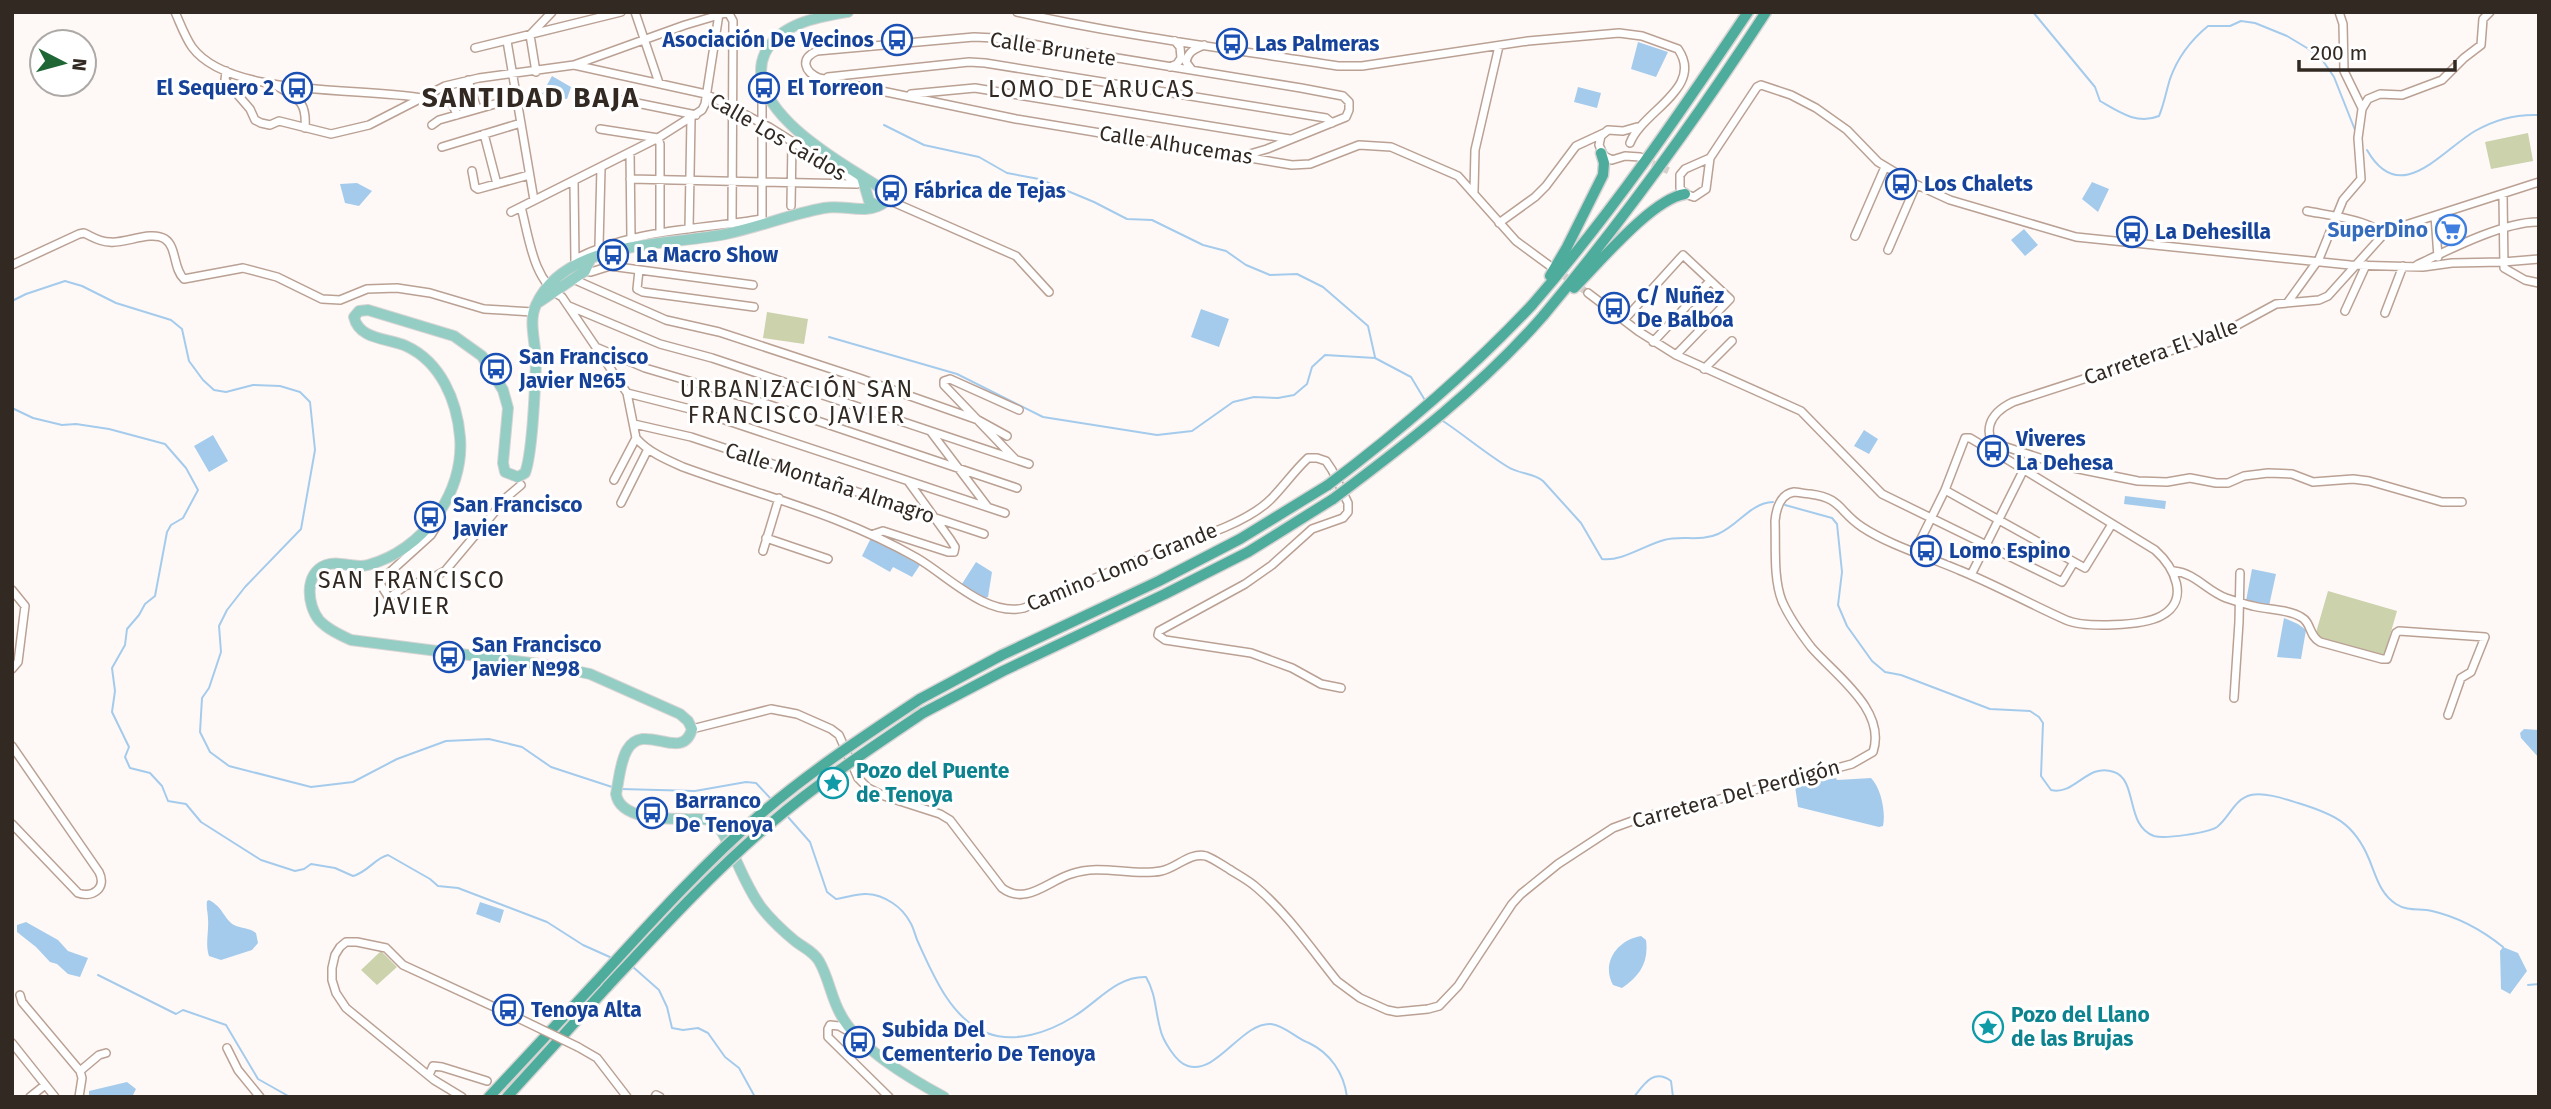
<svg xmlns="http://www.w3.org/2000/svg" width="2551" height="1109" font-family="'Fira Sans',sans-serif">
  <style>
    .green { fill: #cbd2ac }
    .water { fill: #a5cbec }
    .lines { fill: none; stroke-linecap: round; stroke-linejoin: round }
    .stream { stroke: #a5cbec; stroke-width: 2 }
    .minor-tunnel { stroke: #d5cfcc; stroke-width: 7; stroke-dasharray: 7 3.5; stroke-linecap: butt }
    .minor-casing { stroke: #baa194; stroke-width: 10 }
    .major-casing { stroke: #d6d4d3; stroke-width: 12 }
    .highway-casing { stroke: #d6d4d3; stroke-width: 13 }
    .minor { stroke: #fff; stroke-width: 7 }
    .major { stroke: #94cdc4; stroke-width: 10 }
    .highway { stroke: #4dac9c; stroke-width: 10 }
    .minor-bridge-casing { stroke: #baa194; stroke-width: 10; stroke-linecap: butt }
    .highway-bridge-casing { stroke: #d6d4d3; stroke-width: 13; stroke-linecap: butt }
    .minor-bridge { stroke: #fff; stroke-width: 7 }
    .highway-bridge { stroke: #4dac9c; stroke-width: 10 }
    .labels { text-anchor: middle; stroke-width: 6; stroke-linejoin: round; paint-order: stroke }
    .transit-label { font-size: 21px; font-weight: bold; fill: #164399; stroke: #fff; text-anchor: start }
    .street-label { font-size: 21px; fill: #322923; stroke: #fff }
    .shop-label { font-size: 21px; font-weight: bold; fill: #366cbe; stroke: #fff; text-anchor: end }
    .culture-label { font-size: 21px; font-weight: bold; fill: #0d838f; stroke: #fff; text-anchor: start }
    .neighbourhood-label { font-size: 23px; letter-spacing: 2px; fill: #322923; stroke: #fff }
    .district-label { font-size: 28px; font-weight: bold; letter-spacing: 2px; fill: #322923; stroke: #fff }
  </style>
  <rect width="100%" height="100%" fill="#fef9f6"/>
  <path class="green" d="M2528 133 2533 161 2491 169 2485 142Z
    M767 312 808 319 804 344 763 338Z
    M2328 591 2397 611 2384 656 2315 636Z
    M381 951 397 967 377 985 361 970Z"/>
  <path class="water" d="M1638 42 1668 52 1656 77 1631 69Z
    M552 76 571 87 567 99 542 94Z
    M1578 87 1601 93 1597 108 1574 102Z
    M2092 182 2109 189 2098 212 2082 199Z
    M357 183 372 191 359 206 345 203 340 184Z
    M2024 229 2038 245 2025 256 2011 240Z
    M1201 309 1229 319 1219 347 1191 337Z
    M1864 430 1878 439 1869 454 1854 446Z
    M213 435 228 461 209 472 194 446Z
    M2125 496 2166 501 2165 509 2124 504Z
    M871 538 920 565 912 577 893 567 890 572 862 556Z
    M976 562 992 572 988 597 983 598 960 587Z
    M2252 569 2276 574 2269 606 2246 601Z
    M2284 618 2298 624 2306 630 2301 659 2277 657Z
    M2524 729 2539 730V758L2521 738 2520 733Z
    M1836 778 1837 780 1871 778C1881 788 1886 812 1883 826L1879 827 1798 807 1795 786Z
    M209 900C224 908 223 918 234 925 242 929 248 927 256 933L258 943 252 950 221 960 209 956C205 944 209 932 208 919 208 913 206 908 207 901Z
    M480 902 504 910 500 923 476 914Z
    M26 922 58 940 68 951 88 958 80 977 68 974 57 964 50 962 36 947 17 932V925Z
    M1641 936 1646 940C1649 962 1640 976 1622 988L1613 985C1601 963 1617 940 1641 936Z
    M2503 947 2518 953 2527 971 2510 994 2501 989 2500 951Z
    M127 1082 136 1089 132 1097H89V1091Z"/>
  <g class="lines">
    <path class="stream" d="M2033 12 2095 87 2100 101C2119 112 2137 125 2159 116 2164 104 2166 92 2170 79 2177 59 2191 40 2208 26H2230L2241 21 2255 23 2287 36 2307 48 2321 58 2334 77 2355 130
      M884 125 924 145 979 157 1007 173 1039 179 1094 202 1127 219 1152 220 1203 245 1226 251 1246 265 1270 275 1297 274 1323 287 1368 326 1375 357
      M2367 150C2400 208 2441 151 2475 131 2494 120 2517 114 2539 115
      M12 301 26 294 65 281 82 286 116 303 171 320 182 329 189 361 203 380 214 390 226 392 253 385 280 386 300 392 310 402 315 450 301 529 245 587 227 610 219 626 221 652 209 688 202 698 200 732 210 752 229 766 311 787 353 782 397 759 446 741 489 739 522 747 551 767 612 787
      M829 337 957 374 1043 417 1157 435 1192 431 1233 402 1254 397 1278 398 1294 395 1307 384 1312 367 1325 355 1375 358 1411 377 1426 402
      M12 408 33 418 62 425 76 424 109 429 165 444 186 468 198 490 183 518 171 525 167 532 155 596 145 604 139 615 127 629 125 645 112 668 115 691 112 712 129 747 125 757 130 768 150 773 162 786 168 801 186 804 201 822 261 860 295 871 304 869 311 864 335 868 353 876C368 872 375 858 388 855L430 879 438 886 458 888 547 922 583 945 612 958
      M1440 419C1463 434 1485 453 1508 467 1519 474 1534 473 1543 481L1581 523 1602 559C1621 562 1645 545 1664 540 1681 535 1701 542 1718 534 1739 525 1750 503 1773 502
      M1785 505 1832 518 1837 524 1842 572 1838 605 1847 626 1872 661 1885 672 1901 675 1990 709 2030 711 2039 717 2043 723 2041 776 2051 790C2075 796 2087 762 2114 772 2138 780 2125 826 2154 836 2165 839 2208 833 2217 827 2230 817 2234 799 2251 795 2265 792 2285 799 2298 803 2334 814 2354 823 2369 859 2376 876 2380 894 2396 904 2408 912 2420 908 2432 911 2458 917 2482 930 2503 947
      M621 789 695 791 746 782 756 783 772 800
      M788 817 810 842 827 892 836 899C845 898 858 893 867 894 885 895 902 907 910 922 914 928 915 936 918 942 933 975 951 1019 987 1033 1015 1044 1049 1032 1073 1017 1097 1003 1116 976 1146 977 1156 994 1155 1010 1160 1028 1162 1039 1176 1063 1188 1066 1217 1075 1242 1022 1271 1024 1286 1026 1295 1038 1309 1043 1330 1053 1344 1073 1347 1097
      M633 967 659 990 667 1007 672 1028 683 1030 698 1028 708 1033 725 1057 739 1068 755 1097
      M98 975 176 1014 183 1010 226 1025 258 1079 290 1097
      M2528 985 2539 984
      M1634 1097C1644 1084 1654 1068 1671 1081L1673 1097"/>
    <path class="minor-tunnel" d="M1643 159 1671 172
      M1556 270 1588 293"/>
    <g class="minor-casing">
      <path id="minor" d="M175 12C180 23 185 37 192 47 229 98 362 87 421 98
        M635 12 659 83
        M728 12 733 21 732 224
        M1017 12C1123 36 1231 49 1338 66H1362L1528 41 1619 33 1642 36 1678 49C1705 88 1642 111 1630 143
        M2339 12 2343 24 2344 71 2362 108
        M507 41 534 200
        M475 48 621 12
        M574 65 706 94 769 127 850 178 857 184
        M1170 67 1177 64 1181 58 1180 47 1175 41
        M1192 70 1186 62C1188 51 1195 49 1204 45
        M226 71 225 80 250 109 255 120 261 123 270 125 279 121 331 134 369 125 445 86 479 78 574 65 685 25 729 12
        M536 72 530 35 552 12
        M828 77 969 62 985 63 1326 118 1332 123
        M468 80 477 109
        M277 86C298 99 307 101 305 128
        M445 86 457 115
        M911 94 975 88 1290 139
        M622 100 696 115
        M432 125 439 120 516 98
        M1637 127 1623 131 1608 130 1601 136 1599 145 1604 156 1612 160 1625 156 1640 157
        M600 129 658 138 660 144V233
        M484 134 497 184
        M442 147 521 123
        M630 152 631 237
        M1243 156 1267 149 1346 117 1349 110V102L1343 96 1301 88 995 38 974 37 817 51C799 59 805 72 819 78L1016 119 1292 165 1310 164 1359 145 1391 147 1458 176 1516 241 1550 266
        M1710 158 1685 169 1680 175V188L1685 194 1694 197 1706 189 1710 158 1757 87 1761 85 1791 95 1816 108 1847 130 1878 162 1913 183 1950 200 2076 237 2350 265 2423 267 2452 263 2503 262 2539 259
        M472 171 475 187 478 189 529 175
        M630 179 856 184
        M574 182 575 261
        M1474 191 1475 150 1499 46
        M2503 194 2504 268 2525 280 2539 283
        M886 199 1016 256 1049 292
        M791 206 792 141
        M521 207C529 237 533 281 562 297L627 393 636 438C648 452 667 460 683 467 765 497 840 514 917 558 948 576 986 617 1024 608L1173 545C1203 537 1249 521 1271 499 1284 486 1294 471 1308 458H1317L1326 461 1332 470 1348 503V512L1343 518 1312 529 1272 565 1245 584 1159 631 1158 635 1165 640 1251 653 1292 668 1321 684 1341 688
        M2307 211C2326 215 2372 220 2383 235
        M511 212 658 138 702 110 705 104 719 14
        M2435 216 2438 257
        M1499 223 1535 197 1546 186 1576 146 1604 133
        M689 229 691 119
        M1855 236 1885 167
        M599 246 601 168
        M1888 250 1916 185
        M575 259C633 229 698 230 762 219V96L766 90
        M12 265 79 234 84 233C93 237 99 242 110 242 125 244 151 230 165 239 177 247 173 269 184 279L243 268 277 277 322 299 340 300 367 289 397 288 430 293 484 309 533 312
        M2417 265C2448 250 2505 221 2539 222
        M639 270 637 289 643 292 754 307
        M585 271 591 272 610 266 753 285
        M573 279 666 320 719 332 859 378 978 420 1007 436
        M1588 293 1638 331 1676 355 1801 411 1882 494 2062 582 2074 562
        M2288 302 2319 259 2343 200 2361 179 2358 138 2362 109 2368 99 2380 94 2402 95 2442 80 2464 58 2481 45 2483 19 2490 12
        M569 306 660 344 712 358 1029 464
        M2345 311 2366 265
        M2385 313 2403 266
        M1624 320 1683 255 1730 299 1676 355
        M1653 342 1710 281
        M598 348 645 368 767 404 1017 488
        M1704 369 1732 341
        M627 393 698 411 1005 513
        M634 424 691 437 984 534
        M931 432 987 506
        M1991 442 2064 466 2138 481 2167 482 2190 478 2216 483H2228L2244 476 2268 473 2292 474 2313 482 2353 479 2369 481 2442 502H2462
        M1015 459 944 385V381L950 379 1019 410
        M614 480 636 438
        M1945 490 2085 568 2112 524
        M621 503 648 449
        M434 521 436 527 431 535 379 582 389 598 405 586 430 579 445 571 508 496 521 485
        M874 534 883 531 948 552H954L955 547 950 539 908 481
        M766 538 828 559
        M763 551 779 498
        M1915 551 1945 490 1965 438H1970L1985 447H1993
        M2174 571C2195 573 2207 591 2226 598 2235 601 2244 604 2253 606 2268 610 2288 609 2301 617 2312 623 2308 635 2320 642L2382 659H2387L2396 633 2399 631 2485 637 2471 672 2461 678 2448 715
        M1971 575 2024 469
        M12 590 25 606 18 662 12 669
        M2234 698 2239 622 2240 573
        M692 729 771 709 797 714 831 729 839 735 858 778 868 788 884 796 940 814 950 820 1002 888C1026 906 1048 881 1071 874 1101 863 1131 877 1161 871 1177 868 1189 852 1206 856 1214 859 1222 865 1229 869 1238 875 1248 880 1256 887 1286 912 1312 950 1337 981L1360 998 1387 1010 1397 1012 1428 1009 1439 1006 1458 986 1512 904 1521 894 1558 864 1613 828 1643 817 1705 803 1852 764 1873 752C1887 710 1835 675 1811 647 1801 634 1789 617 1782 601 1773 578 1776 546 1775 521 1776 510 1780 494 1794 492 1798 492 1805 494 1810 494 1842 498 1838 511 1862 527 1889 545 1929 557 1959 570 1996 585 2030 604 2066 620 2084 628 2143 626 2161 616 2191 600 2174 567 2155 550L2000 455C1981 433 1988 414 2013 402L2219 335 2276 304 2319 300 2328 296 2383 235 2393 229 2539 182
        M12 746 99 872C107 888 93 898 78 893L12 824
        M20 995 22 1002 80 1071 82 1078 79 1097
        M851 1029 846 1030 839 1026 830 1025 828 1029V1037L889 1097
        M12 1043 55 1097
        M578 1047 597 1058 627 1097
        M227 1048 238 1070 260 1097
        M80 1071 99 1055 106 1053
        M429 1075 433 1066 442 1067 487 1081
        M30 1097 45 1085
        M462 1097 434 1080 346 1008 336 993 332 980V968L335 955 340 947 346 942H357L386 948 403 965 516 1017
        M655 1097 656 1095 660 1097"/>
    </g>
    <g class="major-casing">
      <path id="major" d="M848 12C818 17 780 23 765 53 742 103 826 154 860 175 869 181 878 185 886 193L885 202C867 216 845 204 824 208 791 214 759 227 726 234 667 246 565 240 536 305 528 321 536 344 536 362 535 387 533 452 525 473L518 477 505 472 503 463 508 408 503 390 482 356 454 336 368 310 359 311 354 317C359 340 388 338 406 346 441 362 457 401 460 437 465 493 422 551 368 565 354 569 339 560 326 565 304 573 307 605 319 620 327 629 340 635 351 640L547 665 590 674 680 714 688 721 692 729C682 764 644 720 627 750 620 762 619 780 616 794 620 819 663 819 685 819 693 820 703 817 711 821 716 823 719 828 722 832 736 856 744 884 761 907 771 920 783 931 795 941 804 948 813 951 819 961 829 978 831 998 841 1015 859 1049 911 1079 944 1097
        M862 177 869 201 877 206
        M539 302 585 271 590 260"/>
    </g>
    <g class="highway-casing">
      <path id="highway" d="M1550 276 1567 247 1603 175 1604 163 1601 153
        M1574 288C1599 263 1652 199 1685 194
        M1532 305C1612 213 1680 113 1748 12
        M1543 316C1624 219 1697 118 1766 12
        M920 699 1002 655 1159 581 1240 539 1328 485
        M923 713 1003 671 1165 594 1248 552 1333 499
        M489 1097 597 981
        M507 1097 607 987"/>
    </g>
    <use href="#minor" class="minor"/>
    <use href="#major" class="major"/>
    <use href="#highway" class="highway"/>
    <g class="minor-bridge-casing">
      <path id="minor-bridge" d="M516 1017 578 1047"/>
    </g>
    <g class="highway-bridge-casing">
      <path id="highway-bridge" d="M1328 485C1401 430 1469 372 1532 305
        M1333 499C1408 443 1482 386 1543 316
        M597 981C650 923 703 864 763 812 812 770 866 735 920 699
        M607 987C660 930 712 873 771 823 818 783 871 748 923 713"/>
    </g>
    <use href="#minor-bridge" class="minor-bridge"/>
    <use href="#highway-bridge" class="highway-bridge"/>
  </g>
  <defs>
    <g id="bus-ring" transform="scale(1.575)"><circle r="9.5" fill="#fff" stroke="#1a4fb4" stroke-width="1.5"/><path d="M-5-6H5V4H4V6H2V4H-2V6H-4V4H-5ZM-3.5-4V0h7V-4ZM-3.5 1.2v1.5H-2V1.2ZM2 1.2v1.5H3.5V1.2Z" fill="#1a4fb4"/></g>
    <g id="supermarket-ring" transform="scale(1.575)"><circle r="9.5" fill="#fff" stroke="#3f7fe0" stroke-width="1.5"/><path d="M-6-5.5h2.5l.6 2H6L4.5 2H-2.5L-4.4-4H-6ZM-1.5 3.2a1.3 1.3 0 1 0 .1 0ZM3 3.2a1.3 1.3 0 1 0 .1 0Z" fill="#3f7fe0"/></g>
    <g id="sight-ring" transform="scale(1.575)"><circle r="9.5" fill="#fff" stroke="#0f9aa8" stroke-width="1.5"/><path d="M0-6L1.8-2.2L6-1.7L2.9 1.2L3.7 5.4L0 3.3L-3.7 5.4L-2.9 1.2L-6-1.7L-1.8-2.2Z" fill="#0f9aa8"/></g>
  </defs>
  <g fill-rule="evenodd">
    <use href="#bus-ring" x="897" y="40"/>
    <use href="#bus-ring" x="1232" y="44"/>
    <use href="#bus-ring" x="297" y="88"/>
    <use href="#bus-ring" x="764" y="88"/>
    <use href="#bus-ring" x="1901" y="184"/>
    <use href="#bus-ring" x="891" y="191"/>
    <use href="#supermarket-ring" x="2451" y="230"/>
    <use href="#bus-ring" x="2132" y="232"/>
    <use href="#bus-ring" x="613" y="255"/>
    <use href="#bus-ring" x="1614" y="308"/>
    <use href="#bus-ring" x="496" y="369"/>
    <use href="#bus-ring" x="1993" y="451"/>
    <use href="#bus-ring" x="430" y="517"/>
    <use href="#bus-ring" x="1926" y="551"/>
    <use href="#bus-ring" x="449" y="657"/>
    <use href="#sight-ring" x="833" y="783"/>
    <use href="#bus-ring" x="652" y="813"/>
    <use href="#bus-ring" x="508" y="1010"/>
    <use href="#sight-ring" x="1988" y="1027"/>
    <use href="#bus-ring" x="859" y="1042"/>
  </g>
  <g class="labels">
    <g class="transit-label">
      <text x="874" y="47" text-anchor="end">Asociación De Vecinos</text>
      <text x="1255" y="51">Las Palmeras</text>
      <text x="274" y="95" text-anchor="end">El Sequero 2</text>
      <text x="787" y="95">El Torreon</text>
      <text x="1924" y="191">Los Chalets</text>
      <text x="914" y="198">Fábrica de Tejas</text>
      <text x="2155" y="239">La Dehesilla</text>
      <text x="636" y="262">La Macro Show</text>
      <text x="1637" y="303">C/ Nuñez<tspan x="1637" dy="24">De Balboa</tspan></text>
      <text x="519" y="364">San Francisco<tspan x="519" dy="24">Javier Nº65</tspan></text>
      <text x="2016" y="446">Viveres<tspan x="2016" dy="24">La Dehesa</tspan></text>
      <text x="453" y="512">San Francisco<tspan x="453" dy="24">Javier</tspan></text>
      <text x="1949" y="558">Lomo Espino</text>
      <text x="472" y="652">San Francisco<tspan x="472" dy="24">Javier Nº98</tspan></text>
      <text x="675" y="808">Barranco<tspan x="675" dy="24">De Tenoya</tspan></text>
      <text x="531" y="1017">Tenoya Alta</text>
      <text x="882" y="1037">Subida Del<tspan x="882" dy="24">Cementerio De Tenoya</tspan></text>
    </g>
    <g class="street-label">
      <text transform="translate(1053 49) rotate(9)" y="7">Calle Brunete</text>
      <text transform="translate(778 137) rotate(30)" y="7">Calle Los Caídos</text>
      <text transform="translate(1176 145) rotate(9)" y="7">Calle Alhucemas</text>
      <text transform="translate(2161 352) rotate(-19)" y="7">Carretera El Valle</text>
      <text transform="translate(830 483) rotate(18)" y="7">Calle Montaña Almagro</text>
      <text transform="translate(1122 567) rotate(-22)" y="7">Camino Lomo Grande</text>
      <text transform="translate(1736 794) rotate(-15)" y="7">Carretera Del Perdigón</text>
    </g>
    <g class="shop-label">
      <text x="2428" y="237">SuperDino</text>
    </g>
    <g class="culture-label">
      <text x="856" y="778">Pozo del Puente<tspan x="856" dy="24">de Tenoya</tspan></text>
      <text x="2011" y="1022">Pozo del Llano<tspan x="2011" dy="24">de las Brujas</tspan></text>
    </g>
    <g class="neighbourhood-label">
      <text x="1092" y="97">LOMO DE ARUCAS</text>
      <text x="797" y="397">URBANIZACIÓN SAN<tspan x="797" dy="26">FRANCISCO JAVIER</tspan></text>
      <text x="412" y="588">SAN FRANCISCO<tspan x="412" dy="26">JAVIER</tspan></text>
    </g>
    <g class="district-label">
      <text x="531" y="107">SANTIDAD BAJA</text>
    </g>
  </g>
  <rect width="2551" height="1109" fill="none" stroke="#322923" stroke-width="28"/>
  <g transform="translate(63 63) rotate(96)"><circle r="33" fill="#ffffff" stroke="#ada9a7" stroke-width="2"/>
  <path d="M0-5L12 26L0 18L-12 26Z" fill="#1e6633"/>
  <text y="-10" font-size="19" font-weight="bold" text-anchor="middle" fill="#322923">N</text>
  </g>
  <path d="M2299 60v10h156v-10" fill="none" stroke="#322923" stroke-width="3.5"/>
  <text x="2310" y="60" font-size="21" fill="#322923" stroke="#ffffff" stroke-width="5" paint-order="stroke">200 m</text>
</svg>
